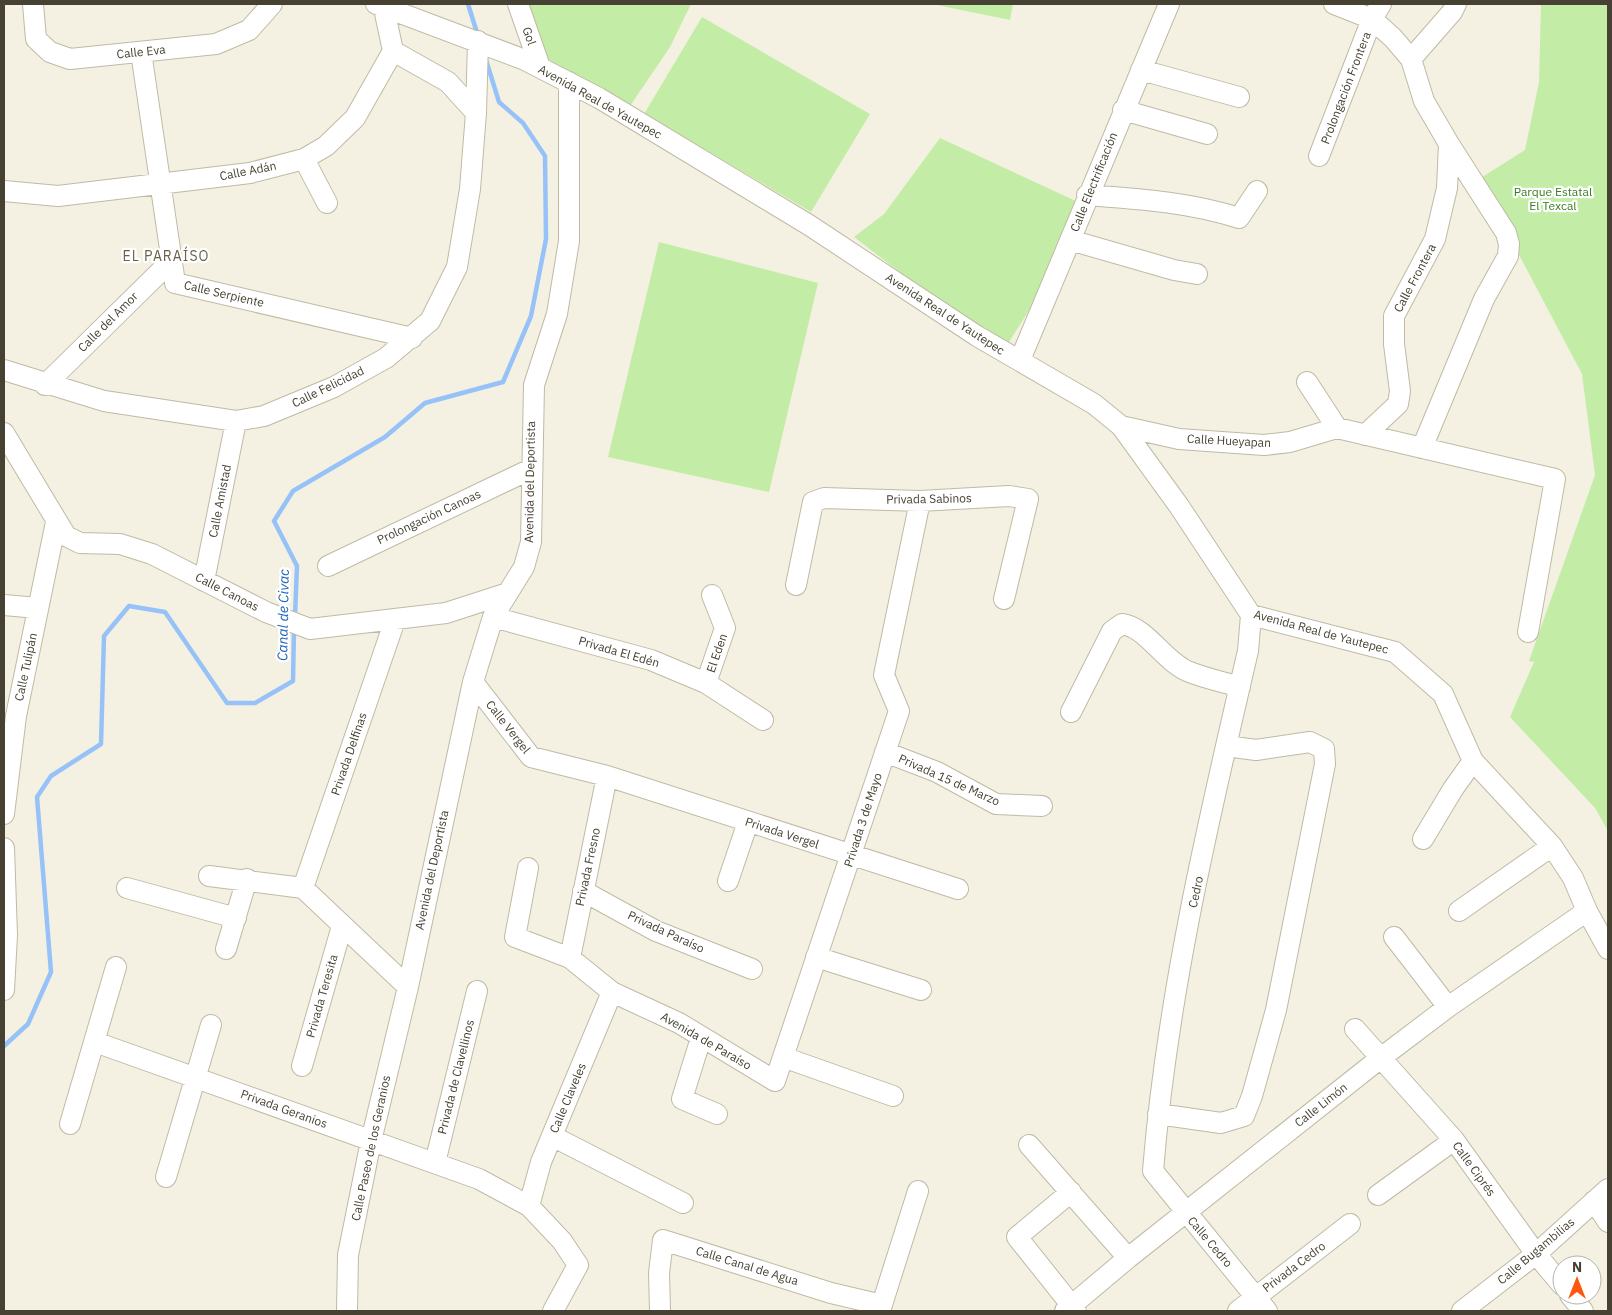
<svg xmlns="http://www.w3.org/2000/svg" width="1612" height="1315" font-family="'IBM Plex Sans',sans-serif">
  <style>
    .green { fill: #c3eda6 }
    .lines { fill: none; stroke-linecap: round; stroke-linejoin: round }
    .stream { stroke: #97c2f8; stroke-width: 4.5 }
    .minor-casing { stroke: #c0baa4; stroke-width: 22 }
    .minor { stroke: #fff; stroke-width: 20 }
    .labels { text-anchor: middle; stroke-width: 4.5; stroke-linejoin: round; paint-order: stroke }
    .street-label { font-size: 12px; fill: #464132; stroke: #fff }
    .park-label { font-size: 12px; fill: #357e1f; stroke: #fff }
    .neighbourhood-label { font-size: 14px; letter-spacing: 1px; fill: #6a6148; stroke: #fff }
    .water-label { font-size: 14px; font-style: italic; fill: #2064bd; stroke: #fff }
  </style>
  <rect width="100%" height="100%" fill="#f4f1e2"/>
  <path class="green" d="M522 4H691L670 47 628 109 543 63Z
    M932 4H1013L1010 20Z
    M1541 4H1608V831L1595 808 1510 717 1534 662 1529 661 1595 475 1582 374 1479 179 1525 150 1539 82Z
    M702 17 870 114 811 212 644 114Z
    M940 138 1080 203 1048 280 1006 347 948 309 854 237 884 214Z
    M659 242 818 283 769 492 608 457Z"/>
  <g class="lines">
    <path class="stream" d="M468 4 478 36
      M295 616 297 566 274 521 293 491 385 437 425 403 503 382 531 316 546 239 545 156 523 123 499 102 486 60
      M4 1046 28 1024 51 972 37 797 51 776 101 744 104 636 129 606 165 612 227 703H255L293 681 294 629"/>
    <g class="minor-casing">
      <path id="minor" d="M33 4 36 39 50 52 70 59 216 44 249 30 272 4
        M376 4 525 60 599 98 809 225 977 336 1094 404 1121 426 1179 506 1251 615 1395 652 1443 694 1473 761 1552 846 1573 878 1587 911 1608 949
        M518 4 540 67
        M1334 4 1372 19 1393 38 1411 59
        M141 52 175 283 412 338
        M1141 70 1239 97
        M1123 110 1207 134
        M476 113 478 41
        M1319 156 1372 19 1381 4
        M304 159 327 203
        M4 191 58 196 250 173 304 159 326 146 355 118 393 51 383 4
        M1087 195C1139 199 1189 202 1239 218L1257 191
        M1070 240 1174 270 1197 274
        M1020 360 1169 4
        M4 370 104 401 236 421 264 416 334 387 386 358 430 321 457 267 470 189 476 113 448 82 393 51
        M1307 382 1337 428
        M45 385 172 260
        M1121 426 1179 439 1264 445 1290 442 1337 428 1555 479 1528 632
        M4 433 66 536 80 543 120 544 152 554 266 612 310 629 446 613 508 593
        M1365 435 1398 404 1400 391 1394 344V316L1435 239 1447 188 1449 144 1424 101 1411 59 1452 12 1456 4
        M1422 448 1484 299 1508 256 1509 244 1506 233 1449 144
        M328 566 531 469
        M204 581 236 421
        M796 585 813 502 824 498 920 501 1009 496 1028 499 1004 599
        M4 605 38 608
        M1251 615 1248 651C1208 822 1167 996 1153 1171L1267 1311
        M493 617 651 660 706 683 763 720
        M473 682 531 757 607 776 958 889
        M706 683 725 628 712 595
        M1071 712 1112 631 1122 624C1146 627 1163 660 1187 671 1204 678 1223 682 1240 687
        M885 752 937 772 996 804 1042 806
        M4 814 16 716 56 522
        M1423 839 1453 789 1473 761
        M4 848 7 935 4 990
        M528 868 515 937 570 958 612 992 679 1023 775 1081 899 711 884 675 920 501
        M209 876 303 888 408 987
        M728 881 748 822
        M127 888 236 918
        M303 888 395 620
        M583 891 656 931 752 969
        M1459 911 1552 846
        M1394 937 1448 1007
        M226 949 247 879
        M816 957 921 990
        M570 958 607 776
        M1355 1029 1454 1140 1536 1254 1562 1285
        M701 1038 682 1099 717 1114
        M95 1042 479 1179 529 1206 562 1241 578 1265 553 1311
        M783 1057 893 1096
        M302 1066 342 926
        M1158 1114 1221 1123 1244 1116 1252 1096 1276 1010 1325 764 1324 749 1310 742 1256 750 1226 746
        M70 1124 116 967
        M552 1136 683 1203
        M1029 1145 1128 1258
        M435 1163 477 991
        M166 1177 211 1025
        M1071 1192 1017 1237 1076 1311
        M1378 1195 1454 1140
        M1594 1201 1608 1222
        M529 1206 541 1162 612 992
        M1570 1295 1583 1311
        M347 1311 348 1255 371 1141 408 987 473 682 493 617 524 567 531 542 534 385 557 314 569 241V82
        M660 1311 659 1273 663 1240 831 1293 882 1305
        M880 1311 918 1191
        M1065 1311 1128 1258 1382 1057 1448 1007 1587 911
        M1238 1311 1350 1224
        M1462 1311 1536 1254 1608 1189"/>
    </g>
    <use href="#minor" class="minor"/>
  </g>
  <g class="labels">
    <g class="street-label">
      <text transform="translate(529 36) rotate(71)" y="4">Gol</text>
      <text transform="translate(141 52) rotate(-6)" y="4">Calle Eva</text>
      <text transform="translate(1346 88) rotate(-69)" y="4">Prolongación Frontera</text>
      <text transform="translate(600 102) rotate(29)" y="4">Avenida Real de Yautepec</text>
      <text transform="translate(248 171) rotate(-11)" y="4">Calle Adán</text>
      <text transform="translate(1094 182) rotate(-68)" y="4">Calle Electrificación</text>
      <text transform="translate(1415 278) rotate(-62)" y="4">Calle Frontera</text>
      <text transform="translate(224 294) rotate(13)" y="4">Calle Serpiente</text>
      <text transform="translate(945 314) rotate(33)" y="4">Avenida Real de Yautepec</text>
      <text transform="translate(108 322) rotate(-45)" y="4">Calle del Amor</text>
      <text transform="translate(328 387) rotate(-26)" y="4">Calle Felicidad</text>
      <text transform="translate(1229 441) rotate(3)" y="4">Calle Hueyapan</text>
      <text transform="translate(530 482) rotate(-89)" y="4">Avenida del Deportista</text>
      <text transform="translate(929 499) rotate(-1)" y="4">Privada Sabinos</text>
      <text transform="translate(220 501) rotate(-79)" y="4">Calle Amistad</text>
      <text transform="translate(429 517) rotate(-25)" y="4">Prolongación Canoas</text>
      <text transform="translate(227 592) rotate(27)" y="4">Calle Canoas</text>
      <text transform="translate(1321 632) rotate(15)" y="4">Avenida Real de Yautepec</text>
      <text transform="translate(619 652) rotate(16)" y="4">Privada El Edén</text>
      <text transform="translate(717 653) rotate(-71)" y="4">El Eden</text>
      <text transform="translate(26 667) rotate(-78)" y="4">Calle Tulipán</text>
      <text transform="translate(508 727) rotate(52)" y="4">Calle Vergel</text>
      <text transform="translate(349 754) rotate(-71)" y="4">Privada Delfinas</text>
      <text transform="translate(949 780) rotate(24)" y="4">Privada 15 de Marzo</text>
      <text transform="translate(863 820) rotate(-72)" y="4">Privada 3 de Mayo</text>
      <text transform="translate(782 833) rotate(18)" y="4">Privada Vergel</text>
      <text transform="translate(588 867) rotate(-78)" y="4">Privada Fresno</text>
      <text transform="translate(432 870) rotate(-78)" y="4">Avenida del Deportista</text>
      <text transform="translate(1196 892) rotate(-78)" y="4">Cedro</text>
      <text transform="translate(666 932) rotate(25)" y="4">Privada Paraíso</text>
      <text transform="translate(322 996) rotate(-74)" y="4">Privada Teresita</text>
      <text transform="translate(706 1041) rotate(30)" y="4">Avenida de Paraíso</text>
      <text transform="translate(456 1077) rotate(-76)" y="4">Privada de Clavellinos</text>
      <text transform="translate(568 1098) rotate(-67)" y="4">Calle Claveles</text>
      <text transform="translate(1321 1105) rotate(-38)" y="4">Calle Limón</text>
      <text transform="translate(284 1109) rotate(20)" y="4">Privada Geranios</text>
      <text transform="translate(371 1148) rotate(-78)" y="4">Calle Paseo de los Geranios</text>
      <text transform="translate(1474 1169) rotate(54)" y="4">Calle Ciprés</text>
      <text transform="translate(1210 1242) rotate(50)" y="4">Calle Cedro</text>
      <text transform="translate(1536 1251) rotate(-40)" y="4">Calle Bugambilias</text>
      <text transform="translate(747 1266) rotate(17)" y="4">Calle Canal de Agua</text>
      <text transform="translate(1294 1267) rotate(-37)" y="4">Privada Cedro</text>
    </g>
    <g class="park-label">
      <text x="1553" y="196">Parque Estatal<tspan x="1553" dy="14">El Texcal</tspan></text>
    </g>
    <g class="neighbourhood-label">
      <text x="166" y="261">EL PARAÍSO</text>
    </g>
    <g class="water-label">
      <text transform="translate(283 615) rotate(-89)" y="5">Canal de Civac</text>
    </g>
  </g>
  <rect width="1612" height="1315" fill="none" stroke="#464132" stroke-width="10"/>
  <g transform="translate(1577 1280)"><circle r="24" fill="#ffffff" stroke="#b5b3ad"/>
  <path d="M0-4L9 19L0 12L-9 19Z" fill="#ff560e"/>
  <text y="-8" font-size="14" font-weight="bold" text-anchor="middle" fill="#464132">N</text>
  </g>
</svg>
